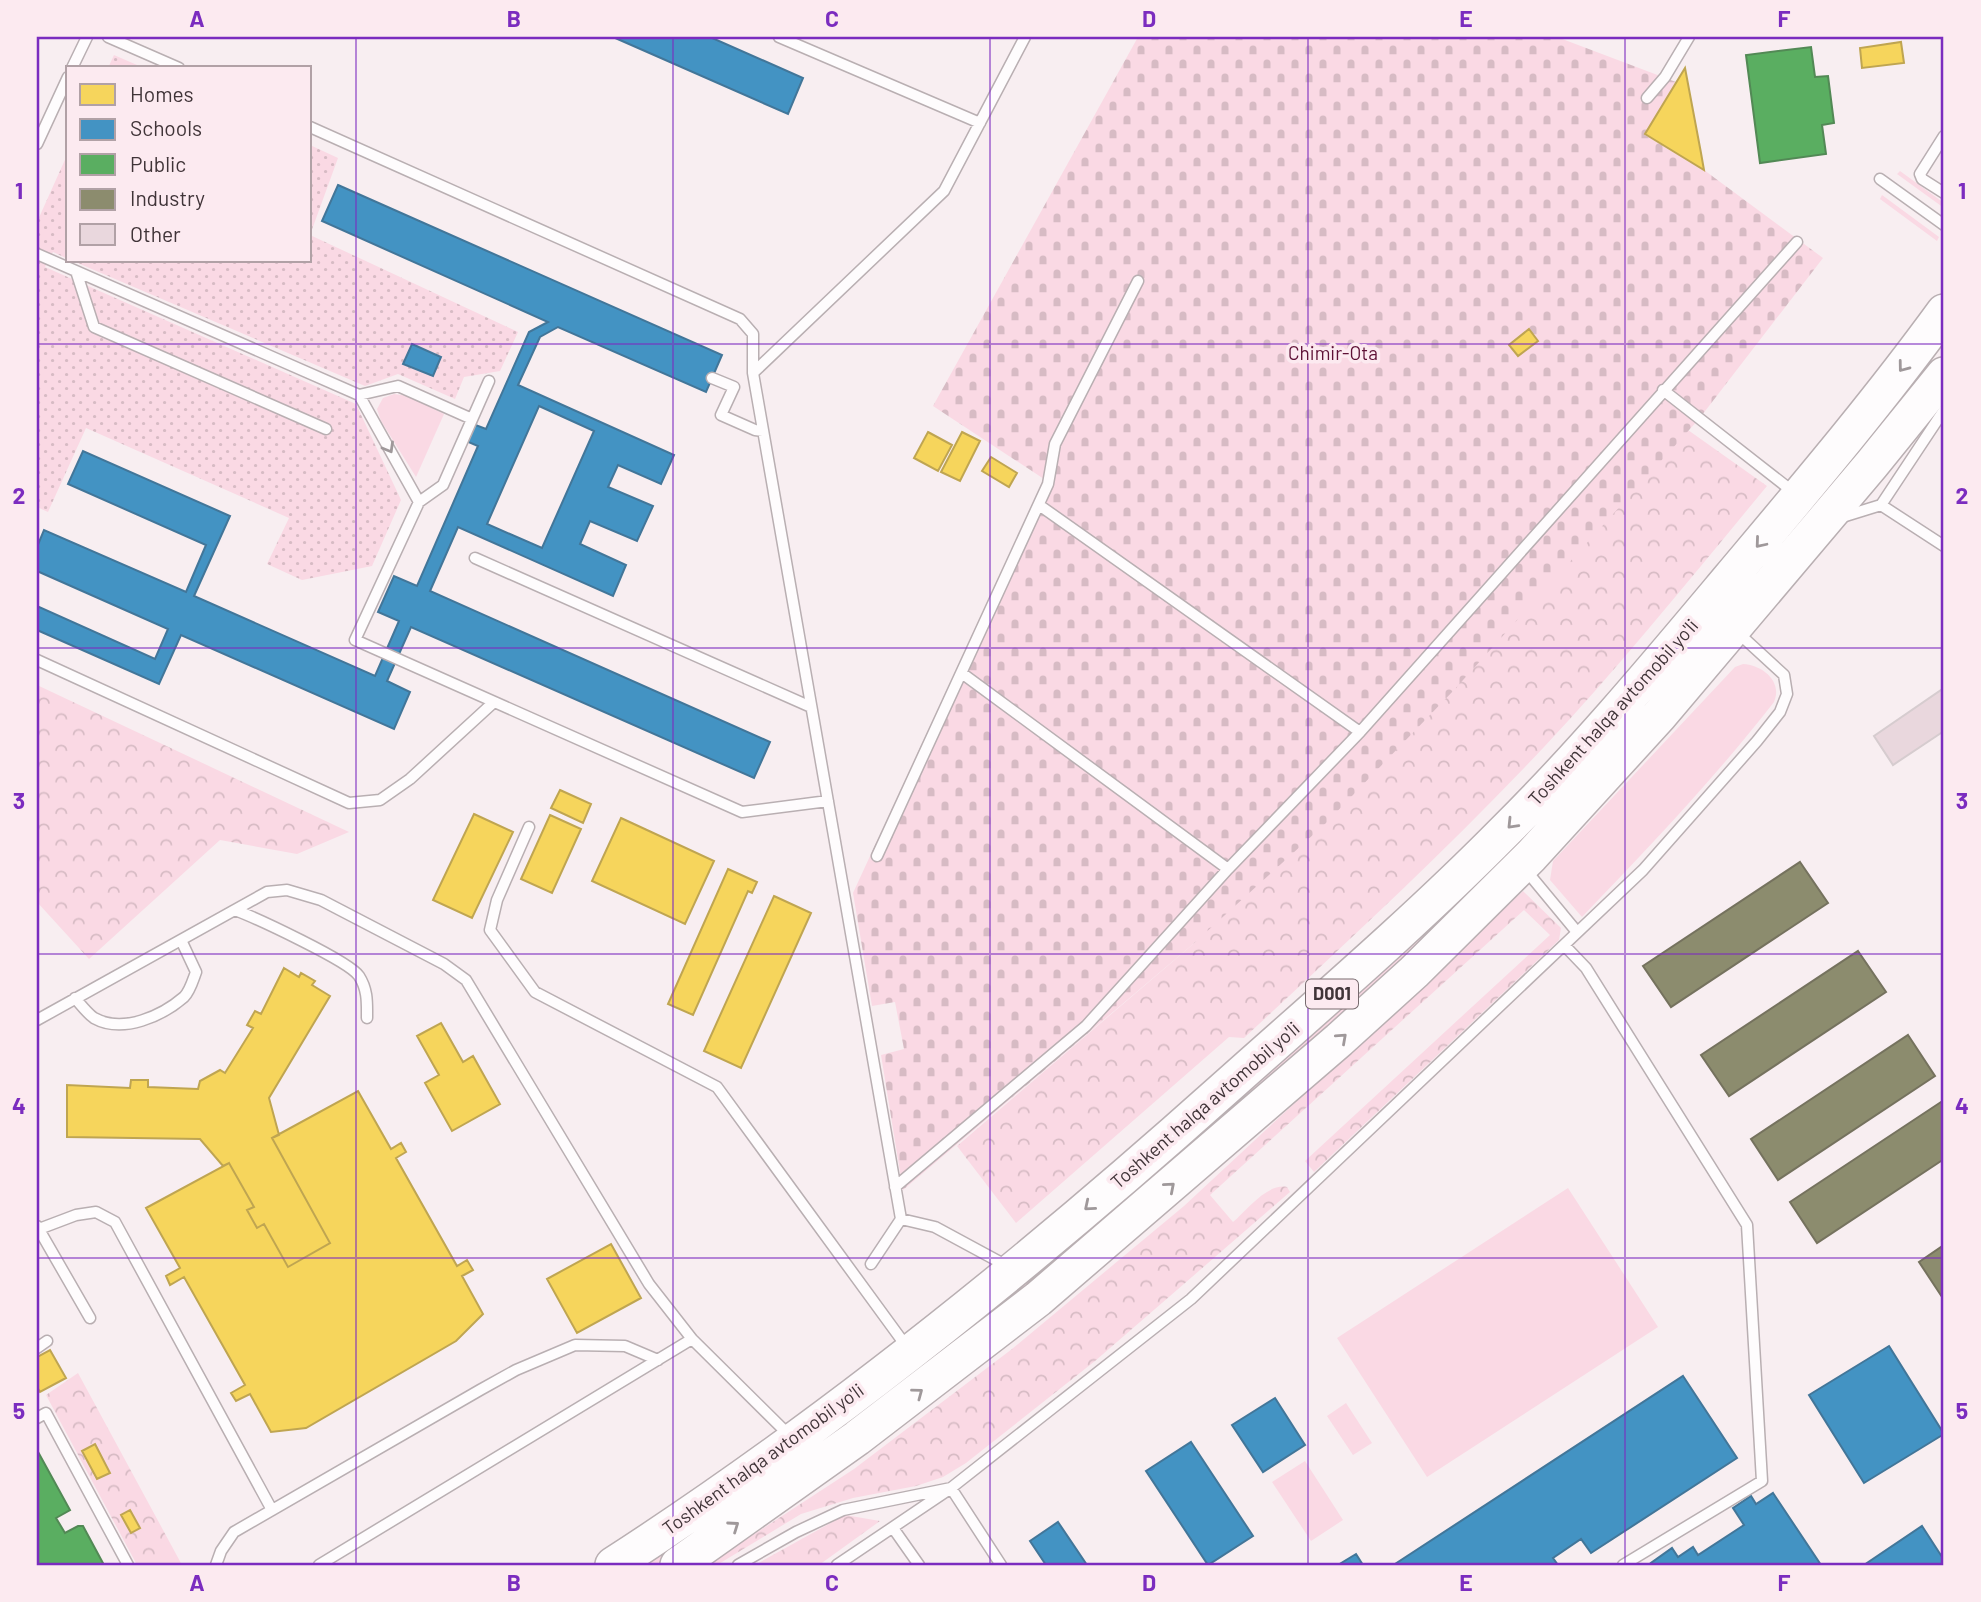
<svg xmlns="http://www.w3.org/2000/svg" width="1981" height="1602" font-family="Barlow,sans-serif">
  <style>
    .grass { fill: #fad9e4 }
    .forest { fill: url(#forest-crowns) }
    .cemetery { fill: url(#cemetery-stones) }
    .park { fill: url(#park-dots) }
    .homes { fill: #f6d55c; stroke: #bfa551; stroke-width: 2 }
    .schools { fill: #4393c3; stroke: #427699; stroke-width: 2; fill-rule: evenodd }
    .public { fill: #5aae61; stroke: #528955; stroke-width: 2 }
    .industry { fill: #8c8c6e; stroke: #75725e; stroke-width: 2 }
    .building { fill: #e9d7dd; stroke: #d6cccf; stroke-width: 2 }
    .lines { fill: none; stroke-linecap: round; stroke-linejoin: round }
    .service-casing { stroke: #b9afb2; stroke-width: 13 }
    .trunk-casing { stroke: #b9afb2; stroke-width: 38 }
    .service { stroke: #fefcfd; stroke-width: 10 }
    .trunk { stroke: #fefcfd; stroke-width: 35 }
    .oneway { stroke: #9f989a }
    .grid { fill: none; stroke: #7b2cbf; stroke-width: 2; stroke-opacity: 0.55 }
    .labels { text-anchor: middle; stroke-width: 7; stroke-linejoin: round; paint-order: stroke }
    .shield { fill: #fceaf0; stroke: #786b6f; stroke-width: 2 }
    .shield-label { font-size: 18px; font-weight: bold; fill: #403438 }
    .park-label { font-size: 19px; fill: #5e1136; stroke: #fceaf0 }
    .street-label { font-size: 19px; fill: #403438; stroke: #fceaf0 }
    .neatline { fill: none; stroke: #7b2cbf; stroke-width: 2.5 }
    .grid-label { font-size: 23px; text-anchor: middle; font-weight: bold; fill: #7b2cbf }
  </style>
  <defs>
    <pattern id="forest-crowns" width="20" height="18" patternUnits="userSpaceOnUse" patternTransform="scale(1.75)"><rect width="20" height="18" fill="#fad9e4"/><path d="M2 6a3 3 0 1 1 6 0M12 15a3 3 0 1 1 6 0" fill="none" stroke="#d7bbc4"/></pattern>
    <pattern id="cemetery-stones" width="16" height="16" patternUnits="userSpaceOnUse" patternTransform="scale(1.75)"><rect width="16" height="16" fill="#fad9e4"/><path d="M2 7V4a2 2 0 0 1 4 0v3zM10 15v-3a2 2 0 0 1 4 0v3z" fill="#d7bbc4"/></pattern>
    <pattern id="park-dots" width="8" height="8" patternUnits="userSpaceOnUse" patternTransform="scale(1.75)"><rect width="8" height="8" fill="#fad9e4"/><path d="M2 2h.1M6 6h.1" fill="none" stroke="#d7bbc4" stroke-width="1.8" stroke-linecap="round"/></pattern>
  </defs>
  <rect width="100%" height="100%" fill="#f8eef1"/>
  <path class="grass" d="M1900 171 1944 203V208L1897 174Z
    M1882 195 1939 237 1937 241 1880 199Z
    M394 394 408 396 444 414 416 477 381 421 377 409 383 398Z
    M1743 664C1762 665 1783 681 1774 702 1715 778 1649 847 1582 917L1550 880 1553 861 1735 667Z
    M1450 905 1457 912 1072 1256 715 1525 656 1565H636Z
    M1568 1188 1658 1327 1427 1477 1337 1338Z
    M1346 1403 1372 1443 1353 1455 1327 1416Z
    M1305 1461 1343 1520 1311 1541 1272 1482Z"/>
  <path class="forest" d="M1688 430 1767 486C1694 574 1622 664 1544 747 1448 849 1346 943 1244 1038L1229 1037 1016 1223 957 1146 1192 945Z
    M37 685 349 832 297 854 220 840 89 959 37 902Z
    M1523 891 1561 928 1559 940 1314 1172 1305 1161 1550 935 1524 910 1210 1195 1233 1222C1247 1210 1267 1183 1287 1187L1290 1192 1095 1361 966 1463 943 1477 916 1486 853 1498 801 1514 717 1565H707L854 1469 1012 1349 1184 1206Z
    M78 1373 182 1565H137L46 1395Z
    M845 1515 880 1521 819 1565H755Z"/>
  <path class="cemetery" d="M1138 37H1557L1676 82 1645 135 1704 170 1823 258 1699 419 1454 690 1326 823 1192 945 903 1190 881 1055 904 1049 895 1002 872 1006 853 893 1044 479 933 406Z"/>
  <path class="park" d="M114 55 144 68H108Z
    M310 145 338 158 310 235 518 332 500 371 464 377 455 399 398 374 365 386 73 261H310Z
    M68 153V259L53 252 45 267 356 404 401 500 372 566 302 580 267 564 289 518 86 428 48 512 37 507V222Z"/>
  <path class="homes" d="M1901 42 1904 63 1862 68 1860 48Z
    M1685 68 1701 153 1704 170 1645 134Z
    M1529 329 1538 341 1518 356 1509 345Z
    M928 432 952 445 938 471 914 458Z
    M962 432 980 441 960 481 941 472Z
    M991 457 1017 473 1009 487 982 471Z
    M560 790 591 804 583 823 551 808Z
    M474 814 513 832 472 918 433 900Z
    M550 815 581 829 552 893 521 879Z
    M621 818 714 861 685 924 592 881Z
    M728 869 757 882 752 893 748 891 693 1015 668 1004Z
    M774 896 811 913 741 1068 704 1051Z
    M284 968 299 977 301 973 315 981 312 985 330 996 269 1098 279 1135 272 1138 330 1243 288 1267 264 1224 257 1228 247 1210 254 1207 229 1163 223 1166 200 1139 67 1137V1085L130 1088 131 1080H148V1087L198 1089 200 1081 220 1070 225 1073 253 1028 247 1025 255 1011 261 1014Z
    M441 1023 463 1062 473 1056 500 1104 452 1131 425 1083 439 1075 417 1036Z
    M358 1091 391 1149 401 1143 406 1152 396 1158 457 1266 467 1260 473 1270 462 1276 483 1314 456 1341 306 1428 271 1432 250 1394 236 1401 231 1393 245 1385 184 1277 170 1285 166 1276 180 1268 146 1208 229 1163 254 1207 247 1210 257 1228 264 1224 288 1267 330 1243 272 1138Z
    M611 1244 641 1298 577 1333 547 1279Z
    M50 1350 66 1378 40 1392 37 1387V1357Z
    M95 1444 110 1473 97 1479 82 1451Z
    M130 1510 140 1528 131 1533 121 1515Z"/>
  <path class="schools" d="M613 37H710L803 78 788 114Z
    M338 185 722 355 706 392 558 327 540 337 518 385 674 455 661 484 618 465 608 487 653 506 637 541 590 521 580 544 626 565 613 596 458 527 430 591 770 742 754 778 411 627 387 681 410 692 394 729 181 635 159 684 37 630V606L155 659 168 629 37 571V547L44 530 186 592 206 545 68 484 83 451 230 516 194 596 375 676 399 621 378 612 394 576 417 586 478 446 466 441 473 424 486 429 529 332 548 322 322 221ZM539 406 594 431 542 548 487 524Z
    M412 344 441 357 433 376 403 364Z
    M1889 1346 1944 1434 1864 1483 1809 1395Z
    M1683 1376 1737 1458 1591 1553 1581 1539 1553 1558 1558 1565 1395 1564Z
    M1275 1398 1305 1445 1263 1472 1232 1425Z
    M1191 1442 1253 1536 1208 1565 1146 1471Z
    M1773 1493 1821 1565H1653L1651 1563 1672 1548 1678 1557 1693 1547 1698 1555 1744 1525 1733 1508 1751 1496 1756 1504Z
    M1058 1522 1087 1565H1046L1030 1541Z
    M1922 1526 1944 1560V1565H1864Z
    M1356 1554 1363 1565H1338Z"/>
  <path class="public" d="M1811 47 1815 77 1828 76 1834 123 1822 125 1826 154 1760 163 1746 55Z
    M37 1450 70 1510 56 1518 65 1533 78 1526H83L104 1565H37Z"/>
  <path class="industry" d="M1800 862 1828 903 1671 1007 1643 966Z
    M1858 951 1886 992 1729 1096 1701 1055Z
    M1908 1035 1935 1076 1778 1180 1751 1139Z
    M1944 1100V1159L1817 1243 1790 1202Z
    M1944 1245V1300L1919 1262Z"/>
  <path class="building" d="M1944 688V731L1893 765 1874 736Z"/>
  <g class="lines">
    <g class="service-casing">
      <path id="service" d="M108 37 179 68
        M779 37 980 123
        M72 68 87 37
        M1647 98 1665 77 1689 37
        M310 127 740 319 753 334V373L901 1219 871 1264
        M1944 136 1920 174 1922 179 1944 193
        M37 144 68 77
        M1880 179 1944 225
        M37 254 359 395 398 386 472 419
        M76 271 94 327 326 429
        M753 373 944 191 1025 37
        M712 378 734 387 721 415 755 430 763 431
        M489 381 443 485 419 502 355 640 742 812 828 801
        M1663 390 1796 494
        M359 395 419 502
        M1039 505 1360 732
        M1881 505 1944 546
        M1839 518 1881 505 1944 410
        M475 558 811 707
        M37 660 349 803 380 800 410 779 494 702
        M963 674 1228 869
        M529 827 497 900 490 930 535 992 717 1087 909 1350
        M877 856 1048 484 1055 444 1138 281
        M1524 868 1577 932
        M235 910C256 918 349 961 359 976 368 990 367 1003 367 1018
        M1564 945 1586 968 1747 1225 1762 1481 1623 1565
        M75 998C81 1005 87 1013 94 1018 123 1034 162 1016 184 997 190 991 193 980 196 972L181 940
        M37 1020 267 892 287 890 321 900 444 964 466 980 649 1284 692 1339 791 1437
        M895 1187 1086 1026 1228 869 1360 732 1797 242
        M901 1219 935 1227 1009 1267
        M37 1226 90 1318
        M39 1229 76 1215 96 1212 115 1222 272 1510
        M37 1348 47 1341
        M37 1418 46 1413 128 1565
        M893 1528 919 1565
        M216 1565 221 1551 234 1532 480 1390 516 1370 575 1345 625 1346 658 1360
        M319 1565 692 1339
        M738 1565 796 1532 843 1510 951 1488 1191 1299 1643 870 1757 741 1780 712 1787 694 1784 675 1735 630
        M837 1565 951 1488 1001 1565"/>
    </g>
    <g class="trunk-casing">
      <path id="trunk" d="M613 1565C828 1426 1033 1260 1224 1089 1318 1005 1414 923 1503 833 1584 753 1657 665 1730 578 1803 491 1877 404 1944 312
        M678 1565 857 1438 1038 1299 1339 1040 1414 972 1531 856 1659 716 1872 464 1944 375"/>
    </g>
    <use href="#service" class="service"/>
    <use href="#trunk" class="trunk"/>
  </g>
  <defs><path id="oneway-chevron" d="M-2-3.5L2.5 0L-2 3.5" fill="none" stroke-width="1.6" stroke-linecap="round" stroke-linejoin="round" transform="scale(1.75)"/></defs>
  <g class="oneway">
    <use href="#oneway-chevron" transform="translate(1903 367) rotate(127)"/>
    <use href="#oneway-chevron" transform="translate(389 448) rotate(60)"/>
    <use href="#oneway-chevron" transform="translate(1760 543) rotate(130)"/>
    <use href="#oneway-chevron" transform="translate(1512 824) rotate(134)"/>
    <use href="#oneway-chevron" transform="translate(1342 1038) rotate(-42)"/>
    <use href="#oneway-chevron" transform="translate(1170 1187) rotate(-41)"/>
    <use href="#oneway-chevron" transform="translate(1089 1206) rotate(140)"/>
    <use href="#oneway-chevron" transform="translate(918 1393) rotate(-37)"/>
    <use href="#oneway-chevron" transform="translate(734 1526) rotate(-35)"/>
  </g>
  <path class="grid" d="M356 37V1565M673 37V1565M990 37V1565M1308 37V1565M1625 37V1565M37 344H1944M37 648H1944M37 954H1944M37 1258H1944"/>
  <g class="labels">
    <rect class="shield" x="1306" y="979.5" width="52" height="29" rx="5"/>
    <g class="shield-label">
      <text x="1332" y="1000">D001</text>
    </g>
    <g class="park-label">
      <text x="1333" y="360">Chimir-Ota</text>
    </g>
    <g class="street-label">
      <text transform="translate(1613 712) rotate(-48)" y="7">Toshkent halqa avtomobil yo'li</text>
      <text transform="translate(1205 1105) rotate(-41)" y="7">Toshkent halqa avtomobil yo'li</text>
      <text transform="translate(763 1459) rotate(-36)" y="7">Toshkent halqa avtomobil yo'li</text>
    </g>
  </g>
  <rect width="1981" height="1602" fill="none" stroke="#fceaf0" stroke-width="77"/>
  <rect x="66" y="66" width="245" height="196" fill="#fceaf0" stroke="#b1a1a6" stroke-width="2"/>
  <rect x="80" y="84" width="35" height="21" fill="#f6d55c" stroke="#b1a1a6" stroke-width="2"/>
  <text x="130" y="102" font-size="21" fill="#403438">Homes</text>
  <rect x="80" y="119" width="35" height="21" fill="#4393c3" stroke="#b1a1a6" stroke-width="2"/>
  <text x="130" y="136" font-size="21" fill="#403438">Schools</text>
  <rect x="80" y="154" width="35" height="21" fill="#5aae61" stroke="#b1a1a6" stroke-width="2"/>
  <text x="130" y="172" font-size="21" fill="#403438">Public</text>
  <rect x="80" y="189" width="35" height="21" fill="#8c8c6e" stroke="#b1a1a6" stroke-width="2"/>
  <text x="130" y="206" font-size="21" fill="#403438">Industry</text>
  <rect x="80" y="224" width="35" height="21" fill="#e9d7dd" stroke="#b1a1a6" stroke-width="2"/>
  <text x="130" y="242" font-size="21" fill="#403438">Other</text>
  <rect x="38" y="38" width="1904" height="1526" class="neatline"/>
  <g class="grid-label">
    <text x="197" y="27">A</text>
    <text x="514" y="27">B</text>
    <text x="832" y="27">C</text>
    <text x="1149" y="27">D</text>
    <text x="1466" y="27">E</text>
    <text x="1784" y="27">F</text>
    <text x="19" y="199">1</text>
    <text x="1962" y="199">1</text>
    <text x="19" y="504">2</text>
    <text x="1962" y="504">2</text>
    <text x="19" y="809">3</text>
    <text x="1962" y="809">3</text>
    <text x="19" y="1114">4</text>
    <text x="1962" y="1114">4</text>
    <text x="19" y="1419">5</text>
    <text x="1962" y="1419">5</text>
    <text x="197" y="1591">A</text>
    <text x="514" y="1591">B</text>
    <text x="832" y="1591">C</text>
    <text x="1149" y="1591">D</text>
    <text x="1466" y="1591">E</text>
    <text x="1784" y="1591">F</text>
  </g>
</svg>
